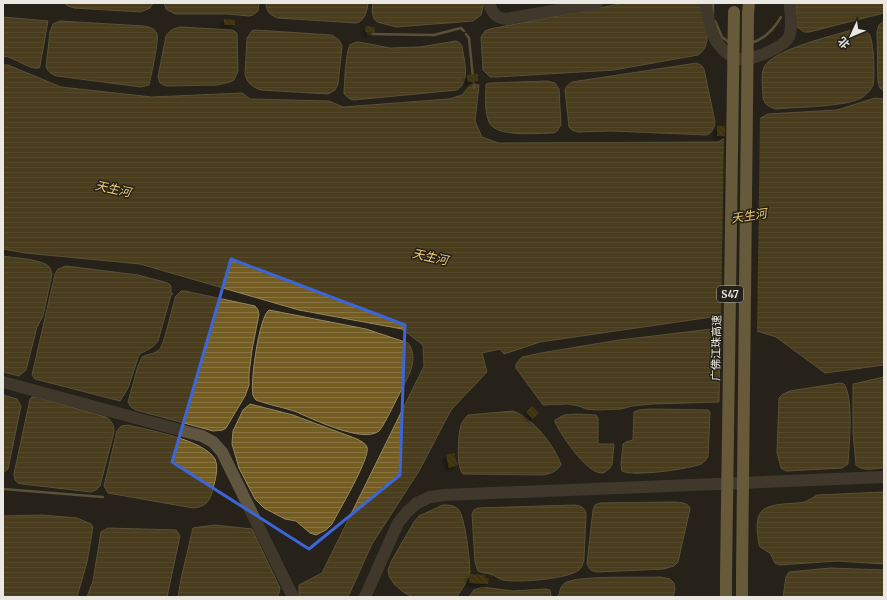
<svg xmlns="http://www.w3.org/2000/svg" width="887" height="600" font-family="Merriweather,'Noto Sans SC',serif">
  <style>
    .water { fill: url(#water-rules); stroke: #97875c }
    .pier { fill: #262219 }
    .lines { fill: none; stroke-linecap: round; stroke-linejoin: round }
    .stream { stroke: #97875c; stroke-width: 2.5 }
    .building { fill: url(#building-back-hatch); filter: url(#shadow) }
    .minor { stroke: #605640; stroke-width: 12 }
    .highway { stroke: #b59d63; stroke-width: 12 }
    .highway-bridge { stroke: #b59d63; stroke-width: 12 }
    .marked { fill: none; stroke: #3c65da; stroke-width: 3; stroke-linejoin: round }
    .labels { text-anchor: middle; stroke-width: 3; stroke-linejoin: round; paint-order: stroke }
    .shield { fill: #262219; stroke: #afada6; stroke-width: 1 }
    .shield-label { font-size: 10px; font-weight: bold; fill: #eae8e2 }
    .street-label { font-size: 11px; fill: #eae8e2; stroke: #262219 }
    .water-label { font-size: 12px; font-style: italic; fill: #eecc76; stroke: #262219 }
  </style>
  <defs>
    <pattern id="water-rules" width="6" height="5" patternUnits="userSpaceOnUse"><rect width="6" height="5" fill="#735d22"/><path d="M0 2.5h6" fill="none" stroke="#877442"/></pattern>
    <pattern id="building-back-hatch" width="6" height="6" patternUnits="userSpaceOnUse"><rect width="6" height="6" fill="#5e4805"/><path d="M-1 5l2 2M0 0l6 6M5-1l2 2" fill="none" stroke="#756229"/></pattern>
    <filter id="shadow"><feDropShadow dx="-3.5" dy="3.5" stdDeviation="1" flood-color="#0009"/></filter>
  </defs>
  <rect width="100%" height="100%" fill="#262219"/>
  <path class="water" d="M64 3H153L150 8 141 12 74 8 68 6Z
    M164 3H259L258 11 253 15 249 16 228 14H175L166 9Z
    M266 3H368C367 11 365 21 356 23L278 18C270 15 266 12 266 3Z
    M373 3H484L481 15 473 21 396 27 377 22 374 19 372 12Z
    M625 3H701C704 19 715 44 698 55L614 70 497 77H490L483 70 481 37 485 31 490 29Z
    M796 3H884V13L809 32H804L797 27Z
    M3 17 48 21 40 66 39 68C29 70 15 57 3 56Z
    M60 21 144 26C149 27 155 28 157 34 159 41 151 76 149 85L141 87 57 76C51 74 48 72 46 66L50 32 53 24Z
    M884 21V91L880 88 878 82 877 32 879 25Z
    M181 27 232 30 237 33 238 71 234 80 230 82 217 85 166 86 160 83 158 77 166 36C170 30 174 28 181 27Z
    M855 29C861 29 865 30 869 34 874 41 875 78 873 85 871 90 867 94 863 97 849 107 795 107 776 109 769 107 765 105 763 98 763 90 761 78 763 70 767 50 837 35 855 29Z
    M255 30 332 35 339 40 342 46 338 84 335 90 328 94 261 90C252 87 247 83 245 74L247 38 252 31Z
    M456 41 460 43 462 46C464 60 471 81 457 90L354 100 350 99 344 94C344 87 346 50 350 45 353 43 356 42 359 42L390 48 420 47Z
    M697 63 702 66 704 69 715 122C714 128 713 132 707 135L611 131 578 132 572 130 569 127 565 90 567 86 572 82Z
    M3 65H8L61 87 152 97 242 93 250 99 329 101 343 107 449 99 462 95 471 84 479 85 475 121 482 137 498 143 718 142 768 114 837 110 875 98 884 99V365L825 373 776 337 712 317 540 342 504 354 500 349 482 353 487 372 451 410 419 471 372 544 348 597H299V585L322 573 424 366 423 345 402 329 299 310 140 264 25 253 3 249Z
    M547 81 555 83 559 89 561 125 557 131 554 133C538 133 496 138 489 122 484 111 486 96 486 84L490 83Z
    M3 256C13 258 45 259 50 268 51 269 51 273 52 274L43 316 37 327 26 370 19 376 3 372Z
    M66 266 138 275 168 283 171 286V292L173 294 171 295 158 341C153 349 145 350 139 355L128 388 120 401 35 379 32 375 55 274 58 269Z
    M181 291H185L255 306 258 310 259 314 252 350 249 374V385L245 396 226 428 223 430 213 431 136 410 131 407 128 402 138 366 142 357C147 354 155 354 159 350 164 346 172 307 175 299V297Z
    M269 310 366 329 408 343C418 356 411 372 404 385 399 394 384 426 379 431 363 444 311 418 294 411 282 407 269 405 256 400 255 399 253 396 253 395 250 382 259 317 269 310Z
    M712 329 720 330 719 402 652 404 632 406 621 409 597 410 586 409 579 406 568 404 543 405 516 368V364L522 357 541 353 619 340Z
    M884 377V468C875 468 863 472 856 465L853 433V384Z
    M840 383 844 384C854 398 849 446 848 464L842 468 786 471 781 468 777 453 779 398 783 394 790 391Z
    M3 395 17 399 21 406 8 469 3 473Z
    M32 397H36L106 417C112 421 114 425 114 432L100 486 96 490 91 492 22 484 18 483 15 480 14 474 30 399Z
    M250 404 293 415 357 439C361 441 365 443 367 447 371 457 338 512 332 524L326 530 316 535 310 533 296 521 285 519 264 508 255 499 239 468 232 444 233 431 243 410Z
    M651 409 708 410 710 412 708 457C706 460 704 462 701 464 690 469 632 477 622 471L621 465 623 444 626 442 633 440 634 412 639 410Z
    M513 411C532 417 555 446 561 465 556 472 550 474 542 475L463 474C456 467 458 435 461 425 463 421 465 418 468 415Z
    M576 414 596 415 598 418V444H614L612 465C610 468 607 472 602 473 587 474 561 435 555 422V420L564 415Z
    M128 425C149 430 204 440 215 459 219 468 215 480 213 489 210 501 206 507 193 508L108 493 104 486 117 431 121 426Z
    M884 492V564L837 561 779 565 775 563 770 553 760 547 759 544C752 506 764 505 797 503 805 503 811 499 817 495Z
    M675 502C681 503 688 502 690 509L678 562 674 566 664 569 598 572C591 571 589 570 587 563L593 510 595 505 600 503Z
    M443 505C449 505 454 505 458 509 465 515 470 562 470 572 469 580 461 590 457 597H413L403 592 394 584 389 576 388 570 392 560 414 522 419 516Z
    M575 505C581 506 584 507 586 513L584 559C583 564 582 567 579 570 568 579 518 583 503 580 498 579 495 575 490 574 485 573 482 573 478 571L475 562 472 514 474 510 478 508Z
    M42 515 77 518 91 524 93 527 87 562 77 597H3V516Z
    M214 525 252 529 280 588 279 593 277 597H178L181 579 193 528Z
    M108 528 176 530 180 536 167 597H87L93 581 101 532Z
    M830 568 884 570V597H783L786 577 789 572Z
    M661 577 670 579 674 583 675 589 673 597H558C560 592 560 586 565 583 576 575 644 578 661 577Z
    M482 587 513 591 546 589 550 590 551 597H469L474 590Z"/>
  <path class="pier" d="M760 116 757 333 721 322 724 136Z"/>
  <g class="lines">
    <path class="stream" d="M713 14V3
      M715 21 722 37 730 43
      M368 34 434 35 461 28 464 31
      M466 34 469 38 474 88
      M751 43C765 39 774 29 781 17
      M3 489 103 497"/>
  </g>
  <path class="building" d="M224 19 235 20V25H224Z
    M366 26 375 27V33L365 32Z
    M478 74V81L468 82 467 75Z
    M717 126H725V136H717Z
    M532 406 539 413 533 419 526 412Z
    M454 453 458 465 449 468 446 455Z
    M470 574 485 575V578H489L488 584 469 583Z"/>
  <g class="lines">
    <path class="minor" d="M489 3C492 13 496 18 506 19L597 3
      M705 3C709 17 710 35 720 46 724 52 733 58 740 59 752 61 784 47 789 37 793 27 790 13 790 3
      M3 382 202 436 213 442 222 452 293 597
      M365 597 398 523 407 512 417 503 430 497 444 495 884 477"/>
    <path class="highway" d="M748 13 749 3
      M726 597V575
      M742 597V575"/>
    <path class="highway-bridge" d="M726 575 734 12
      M742 575 748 13"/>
  </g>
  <path d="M0 0H887V600H0ZM231 259 405 325 400 475 309 549 172 462Z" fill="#262219" fill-opacity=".55" fill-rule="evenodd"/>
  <path class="marked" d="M231 259 405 325 400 475 309 549 172 462Z"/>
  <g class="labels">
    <rect class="shield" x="717" y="286" width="26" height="16" rx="3"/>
    <g class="shield-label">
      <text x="730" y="298">S47</text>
    </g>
    <g class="street-label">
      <text transform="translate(716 348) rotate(-89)" y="4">广佛江珠高速</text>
    </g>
    <g class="water-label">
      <text transform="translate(113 189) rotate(12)" y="4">天生河</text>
      <text transform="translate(749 216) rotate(-9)" y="4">天生河</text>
      <text transform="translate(430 257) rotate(12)" y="4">天生河</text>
    </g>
  </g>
  <rect width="887" height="600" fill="none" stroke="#eae8e2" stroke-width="8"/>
  <g transform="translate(851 36) rotate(226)" stroke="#262219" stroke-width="3" paint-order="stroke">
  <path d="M0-3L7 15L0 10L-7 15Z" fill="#eae8e2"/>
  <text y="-6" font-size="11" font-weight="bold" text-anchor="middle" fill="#eae8e2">北</text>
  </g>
</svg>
